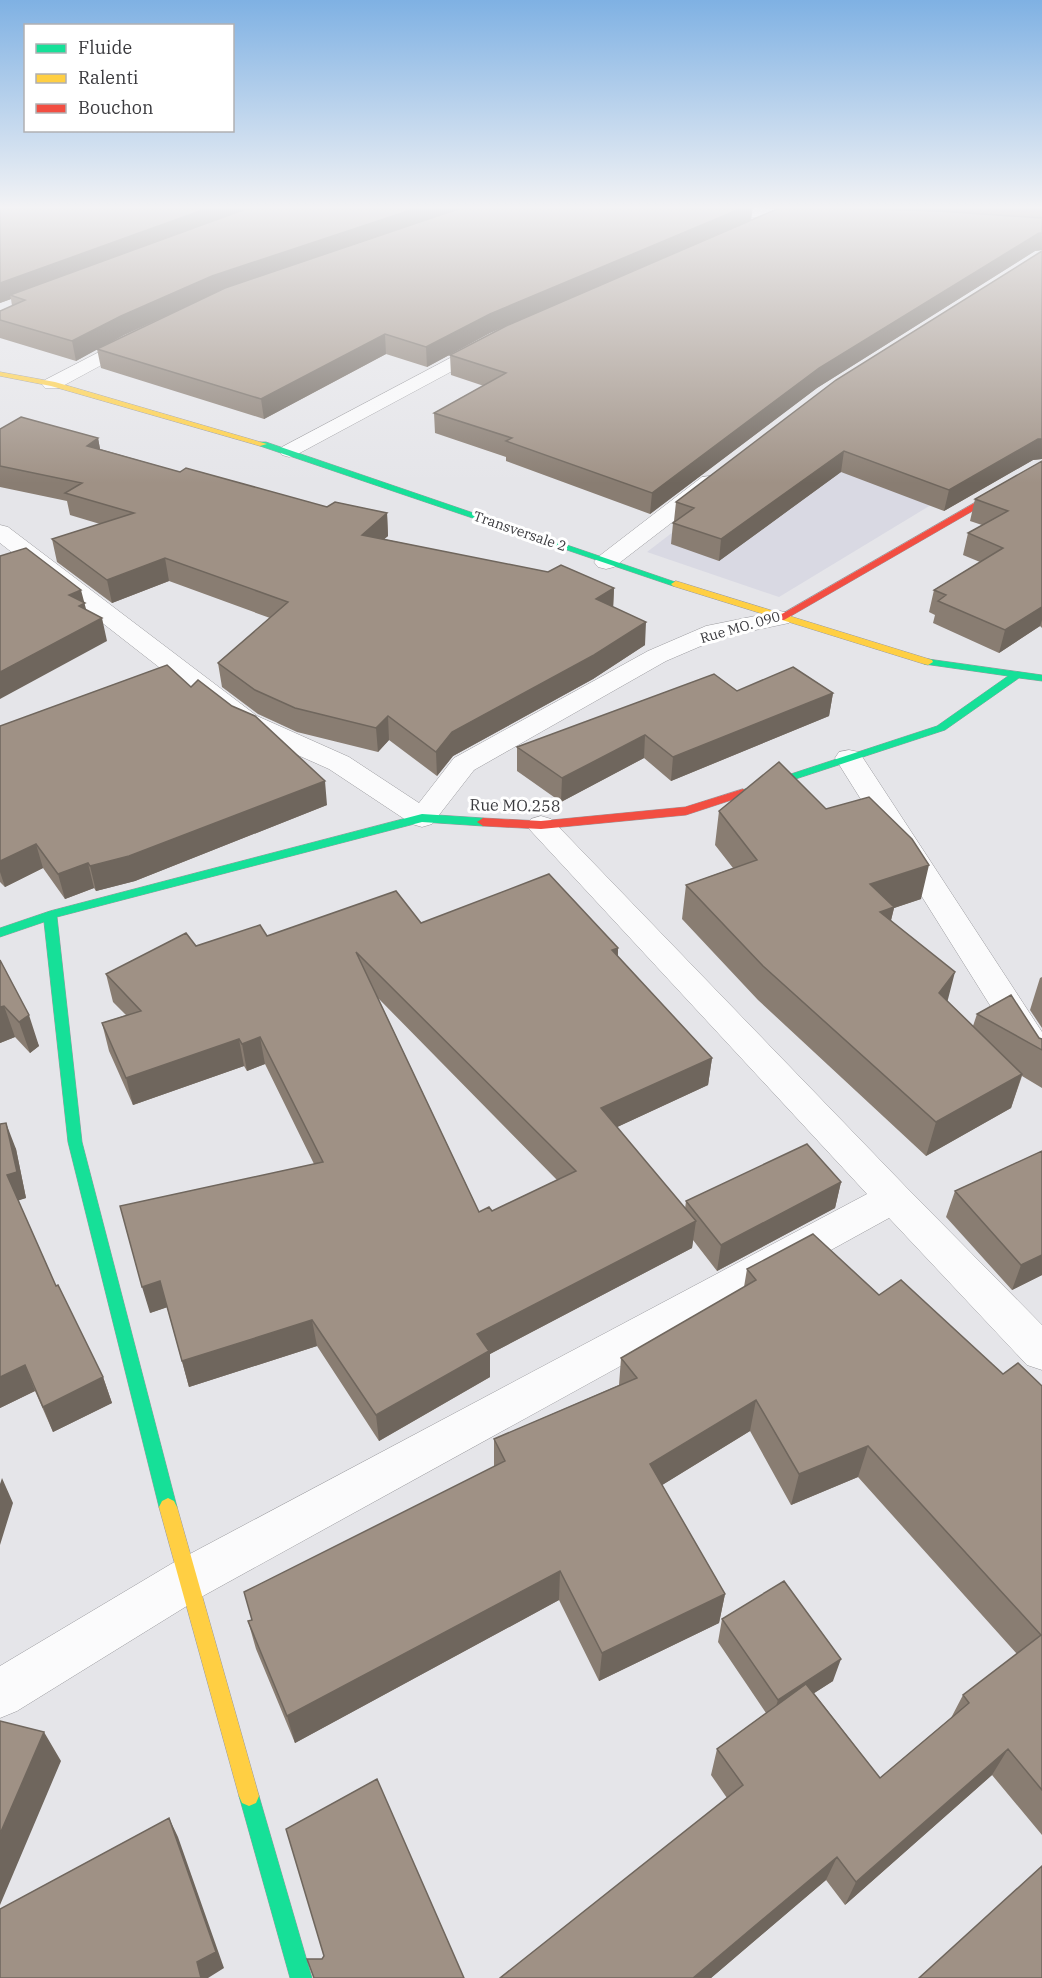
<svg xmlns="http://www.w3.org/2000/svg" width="1042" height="1978" font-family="'IBM Plex Serif',serif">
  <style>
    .built { fill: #d9d9e3 }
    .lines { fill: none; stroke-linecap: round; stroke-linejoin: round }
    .street-casing { stroke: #9a9a9e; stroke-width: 1 }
    .fast-casing { stroke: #9a9a9e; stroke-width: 1 }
    .slow-casing { stroke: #9a9a9e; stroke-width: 1 }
    .jam-casing { stroke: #9a9a9e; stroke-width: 1 }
    .street { fill: #fbfbfc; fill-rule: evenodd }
    .fast { fill: #16e098; fill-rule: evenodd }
    .slow { fill: #ffcf43; fill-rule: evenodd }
    .jam { fill: #f24e42; fill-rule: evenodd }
    .wall { fill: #897d72; fill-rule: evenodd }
    .shaded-wall { fill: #6f665d }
    .building { fill: #9f9185; stroke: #6f665d; stroke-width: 1.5; fill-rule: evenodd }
    .labels { text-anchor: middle; stroke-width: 6; stroke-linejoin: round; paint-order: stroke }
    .far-street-label { font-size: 14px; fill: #3a3a3e; stroke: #fff }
    .street-label { font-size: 16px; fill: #3a3a3e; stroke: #fff }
  </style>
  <rect width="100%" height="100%" fill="#e5e5e9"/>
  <path class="built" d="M858 390 1030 445 779 597 647 552Z"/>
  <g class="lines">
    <g class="street-casing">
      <path id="street" d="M672 206H732L810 212 818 217 810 222 680 211Z
        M140 331 146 333 149 337 146 341 59 388H45L42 384 45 380Z
        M490 337 497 339 499 343 497 347 296 455 289 457 282 455 279 451 282 447Z
        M710 476 718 477 721 482 718 487 614 567 606 569 598 567 594 562 598 557 702 477Z
        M0 525 8 527 257 716 349 757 419 803 454 758 648 651 706 626 780 611 789 613 792 618 789 623 722 637 666 661 474 770 432 824 422 827 412 824 329 769 237 728 0 543Z
        M849 750 859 752 863 758 1042 1032V1073L1030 1069 835 758 839 752Z
        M541 816 551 819 906 1187 1042 1325V1370L1027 1365 889 1218 203 1596 17 1711 0 1718V1666L171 1564 867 1194 531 831 526 825 531 819Z"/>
    </g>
    <g class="fast-casing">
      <path id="fast" d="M260 442H266L681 584 673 586 260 446Z
        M928 659 1042 675V681L1019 678 945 730 747 795H739L737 793 739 791 937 726 1008 676 924 664 923 662Z
        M422 814 483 818 489 822 483 826 422 822 57 917 82 1142 177 1507 174 1513 168 1516 162 1513 159 1507 68 1142 44 922 0 937V928L50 911Z
        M249 1786 256 1789 259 1796 312 1978H290L239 1796 242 1789Z"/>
    </g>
    <g class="slow-casing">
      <path id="slow" d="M0 372 55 382 267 444 260 446 51 386 0 376Z
        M676 581 932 660 933 662 928 665 924 664 673 586 671 584Z
        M168 1498 174 1501 177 1507 259 1796 256 1803 249 1806 242 1803 239 1796 159 1507 162 1501Z"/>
    </g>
    <g class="jam-casing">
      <path id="jam" d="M1042 464V471L784 620H776L775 618Z
        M743 789 749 793 747 795 686 815 541 829 483 826 477 822 483 818 541 821 685 807Z"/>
    </g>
    <use href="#street" class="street"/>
    <use href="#fast" class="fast"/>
    <use href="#slow" class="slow"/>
    <use href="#jam" class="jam"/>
  </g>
  <path class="wall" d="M0 206H1042V250L1035 251 817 388 650 514 506 461V457L435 433 434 413 484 386 451 375 450 355 503 327 490 333 427 367 386 354 264 419 101 368 97 349 76 361 0 338V311L12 306 11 299 0 303ZM752 207 778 209 751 220ZM165 316 110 342 124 335Z
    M1042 251V459L1033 460 944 511 841 472 719 561 671 544 673 523 674 521 676 502Z
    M0 429 98 438 100 449 180 472 327 507 387 513 388 536 384 539 614 588 613 607 645 645 593 679 453 756 437 776 389 740 378 752 297 732 258 714 222 687 218 663 270 618 169 581 112 603 57 562 52 539 100 524 70 515 67 501 0 487Z
    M1042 461V628L1040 626 999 653 933 623 935 615 929 612 934 590 980 562 963 555 968 533 982 525 970 521 975 499Z
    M191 687 327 805 135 881 96 891 94 888 65 899 43 868 5 887 0 882V726Z
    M737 691 833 693 829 716 671 781 644 758 561 802 517 771V747Z
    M826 809 921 899 894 908 891 920 947 1001 973 1026 977 1014 1042 1039V1088L1022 1076 1011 1108 926 1156 758 1000 682 919 686 885 733 868 715 845 719 811Z
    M421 923 618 948V957L712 1058 708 1085 617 1127 685 1209 686 1201 841 1182 835 1208 717 1271 693 1240 692 1248 490 1354V1377L379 1441 317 1346 189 1387 167 1307 150 1313 314 1164 265 1064 247 1071 244 1066 133 1105 109 1051 102 1023 126 1015 113 1002 106 974 196 946 267 936ZM378 998 557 1180 492 1211 479 1212Z
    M0 960 39 1046 30 1053 15 1037 0 1043Z
    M1042 977V1028L1030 1010 1040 978Z
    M0 1124 16 1149 26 1198 18 1200 56 1286 103 1377 112 1403 53 1432 35 1391 0 1408Z
    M1042 1151V1275L1012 1290 946 1217 955 1191Z
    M747 1269 879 1295 1003 1374 1042 1386V1835L992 1775 845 1905 826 1880 711 1978H500L727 1798 711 1775 717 1749 766 1713 718 1642 722 1619 833 1681 814 1693 880 1778 951 1718 963 1695 1017 1654 858 1477 791 1505 750 1431 662 1485 725 1594 719 1623 599 1681 559 1600 295 1743 256 1649 248 1621 252 1620 494 1467V1439L619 1385 621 1358 744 1287Z"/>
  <path class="shaded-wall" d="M214 206H262L10 295 11 299 0 303V283Z
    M423 206H475L214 294 124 335 76 361 72 341 121 316 212 276Z
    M747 206H753L751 220 490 333 427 367 426 347 490 314Z
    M1039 233H1042V250L1035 251 817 388 650 514 652 493 819 368Z
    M385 334 386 354 264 419 261 399Z
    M98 438 102 460 87 446Z
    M1038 439H1042V459L1033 460 944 511 949 490Z
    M844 451 841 472 719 561 721 539Z
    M387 513 388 536 363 557 362 535Z
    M165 558 169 581 112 603 107 580Z
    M614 588 613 611 596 599Z
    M81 590 90 624 102 618 107 641 0 699V672L69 595Z
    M1042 607V620L1040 626 999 653 1005 630Z
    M646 622 645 645 593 679 453 756 437 776 436 752 452 732Z
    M833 693 829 716 671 781 673 757Z
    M388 716 389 740 378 752 376 728Z
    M645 735 644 758 561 802 562 778Z
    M325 781 327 805 135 881 96 891 90 866Z
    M36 844 43 868 5 887 0 872V861Z
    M88 863 94 888 65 899 58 874Z
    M929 865 921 899 894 908 886 941 870 884Z
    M618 948 617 975 612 950Z
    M955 972 946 1007 939 993Z
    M4 1006 15 1037 0 1043V1007Z
    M29 1015 39 1046 30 1053 19 1022Z
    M260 1037 265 1064 247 1071 242 1044Z
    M239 1039 244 1066 133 1105 126 1078Z
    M712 1058 708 1085 600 1135 601 1108Z
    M1022 1074 1011 1108 926 1156 936 1122Z
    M6 1123 16 1149 26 1198 17 1201 7 1175Z
    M841 1182 835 1208 717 1271 721 1245Z
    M696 1221 692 1248 490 1354V1377L379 1441 376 1415 477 1334Z
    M1042 1255V1275L1012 1290 1021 1265Z
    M160 1281 168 1307 150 1313 142 1287Z
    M312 1320 317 1346 189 1387 182 1361Z
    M25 1365 35 1391 0 1408V1377Z
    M103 1377 112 1403 53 1432 43 1407Z
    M756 1400 750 1431 646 1495 650 1464Z
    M868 1446 858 1477 791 1505 799 1474Z
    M2 1478 13 1503 0 1545V1484Z
    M560 1571 559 1600 295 1743 287 1716Z
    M725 1594 719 1623 599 1681 602 1653Z
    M841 1659 833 1681 771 1721 778 1700Z
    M44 1732 61 1761 0 1905V1834Z
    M1008 1749 992 1775 845 1905 856 1882Z
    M169 1818 178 1837 224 1968 208 1978H201L197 1962Z
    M837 1857 826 1880 711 1978H693Z"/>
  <path class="building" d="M0 206H214L0 283Z
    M254 206H423L212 276 121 316 72 341 0 320V311L25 300 10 295Z
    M467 206H747L490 314 426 347 385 334 261 399 97 349 225 288Z
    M784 206 938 211 1042 218V233H1039L819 368 652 493 506 441 512 438 434 413 506 373 450 355 506 326Z
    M1042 251V439H1038L949 490 844 451 721 539 673 523 694 508 676 502 836 380Z
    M21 417 98 438 87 446 180 472 186 468 327 507 335 502 387 513 362 535 548 572 561 565 614 588 596 599 646 622 594 655 452 732 436 752 388 716 376 728 295 708 255 690 218 663 288 602 165 558 107 580 52 539 134 513 65 493 82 483 0 466V429Z
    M1042 461V607L1005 630 938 601 946 595 934 590 1003 548 968 533 1008 511 975 499Z
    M26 548 81 590 69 595 85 603 79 606 102 618 0 672V556Z
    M167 665 191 687 198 680 232 706 255 716 325 781 129 856 90 866 88 863 58 874 36 844 0 861V726Z
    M793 667 833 693 673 757 645 735 562 778 517 747 714 674 737 691Z
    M779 762 826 809 869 797 912 839 929 865 870 884 894 907 880 912 955 972 939 993 1022 1074 936 1122 763 966 686 885 757 860 719 811Z
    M549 874 618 948 612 950 712 1058 601 1108 696 1221 477 1334 489 1351 376 1415 312 1320 182 1361 160 1281 142 1287 120 1206 323 1162 260 1037 242 1044 239 1039 126 1078 102 1023 141 1011 106 974 186 933 196 946 260 925 267 936 396 891 421 923ZM356 952 576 1171 492 1211 489 1207 479 1212Z
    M0 960 29 1015 19 1022 4 1006 0 1007Z
    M1011 995 1039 1038 1042 1039V1050L977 1014Z
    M6 1123 17 1172 7 1175 56 1286 58 1285 103 1377 43 1407 25 1365 0 1377V1124Z
    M807 1144 841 1182 721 1245 686 1201Z
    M1042 1151V1255L1021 1265 955 1191Z
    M813 1234 879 1295 901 1280 1003 1374 1018 1363 1042 1386V1790L1008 1749 856 1882 837 1857 693 1978H500L743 1785 717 1749 806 1684 880 1778 969 1703 963 1695 1041 1635 868 1446 799 1474 756 1400 650 1464 725 1594 602 1653 560 1571 287 1716 248 1621 252 1620 244 1592 505 1461 494 1439 637 1378 621 1358 756 1280 747 1269Z
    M784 1581 841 1659 778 1700 722 1619Z
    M0 1721 44 1732 0 1834Z
    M377 1779 464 1978H314L307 1959H322L324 1956 286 1829Z
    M169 1818 216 1952 197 1962 201 1978H0V1909Z
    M1042 1866V1978H919Z"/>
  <linearGradient id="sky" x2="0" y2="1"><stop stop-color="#7fb1e3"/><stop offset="0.43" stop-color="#f3f3f5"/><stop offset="1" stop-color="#f3f3f5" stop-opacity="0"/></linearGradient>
  <rect width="1042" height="483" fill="url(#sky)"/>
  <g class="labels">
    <g class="far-street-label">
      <text transform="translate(520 531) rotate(19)" y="5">Transversale 2</text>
      <text transform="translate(740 627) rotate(-16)" y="5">Rue MO. 090</text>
    </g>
    <g class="street-label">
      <text transform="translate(515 805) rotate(1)" y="6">Rue MO.258</text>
    </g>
  </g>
  <rect x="24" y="24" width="210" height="108" fill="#ffffff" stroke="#b0b0b2" stroke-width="1.5"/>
  <rect x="36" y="44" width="30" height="9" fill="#16e098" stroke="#b0b0b2" stroke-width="1.5"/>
  <text x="78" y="54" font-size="18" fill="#3a3a3e">Fluide</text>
  <rect x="36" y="74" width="30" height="9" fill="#ffcf43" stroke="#b0b0b2" stroke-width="1.5"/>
  <text x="78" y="84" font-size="18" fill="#3a3a3e">Ralenti</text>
  <rect x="36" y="104" width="30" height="9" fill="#f24e42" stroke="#b0b0b2" stroke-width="1.5"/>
  <text x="78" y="114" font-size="18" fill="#3a3a3e">Bouchon</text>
</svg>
